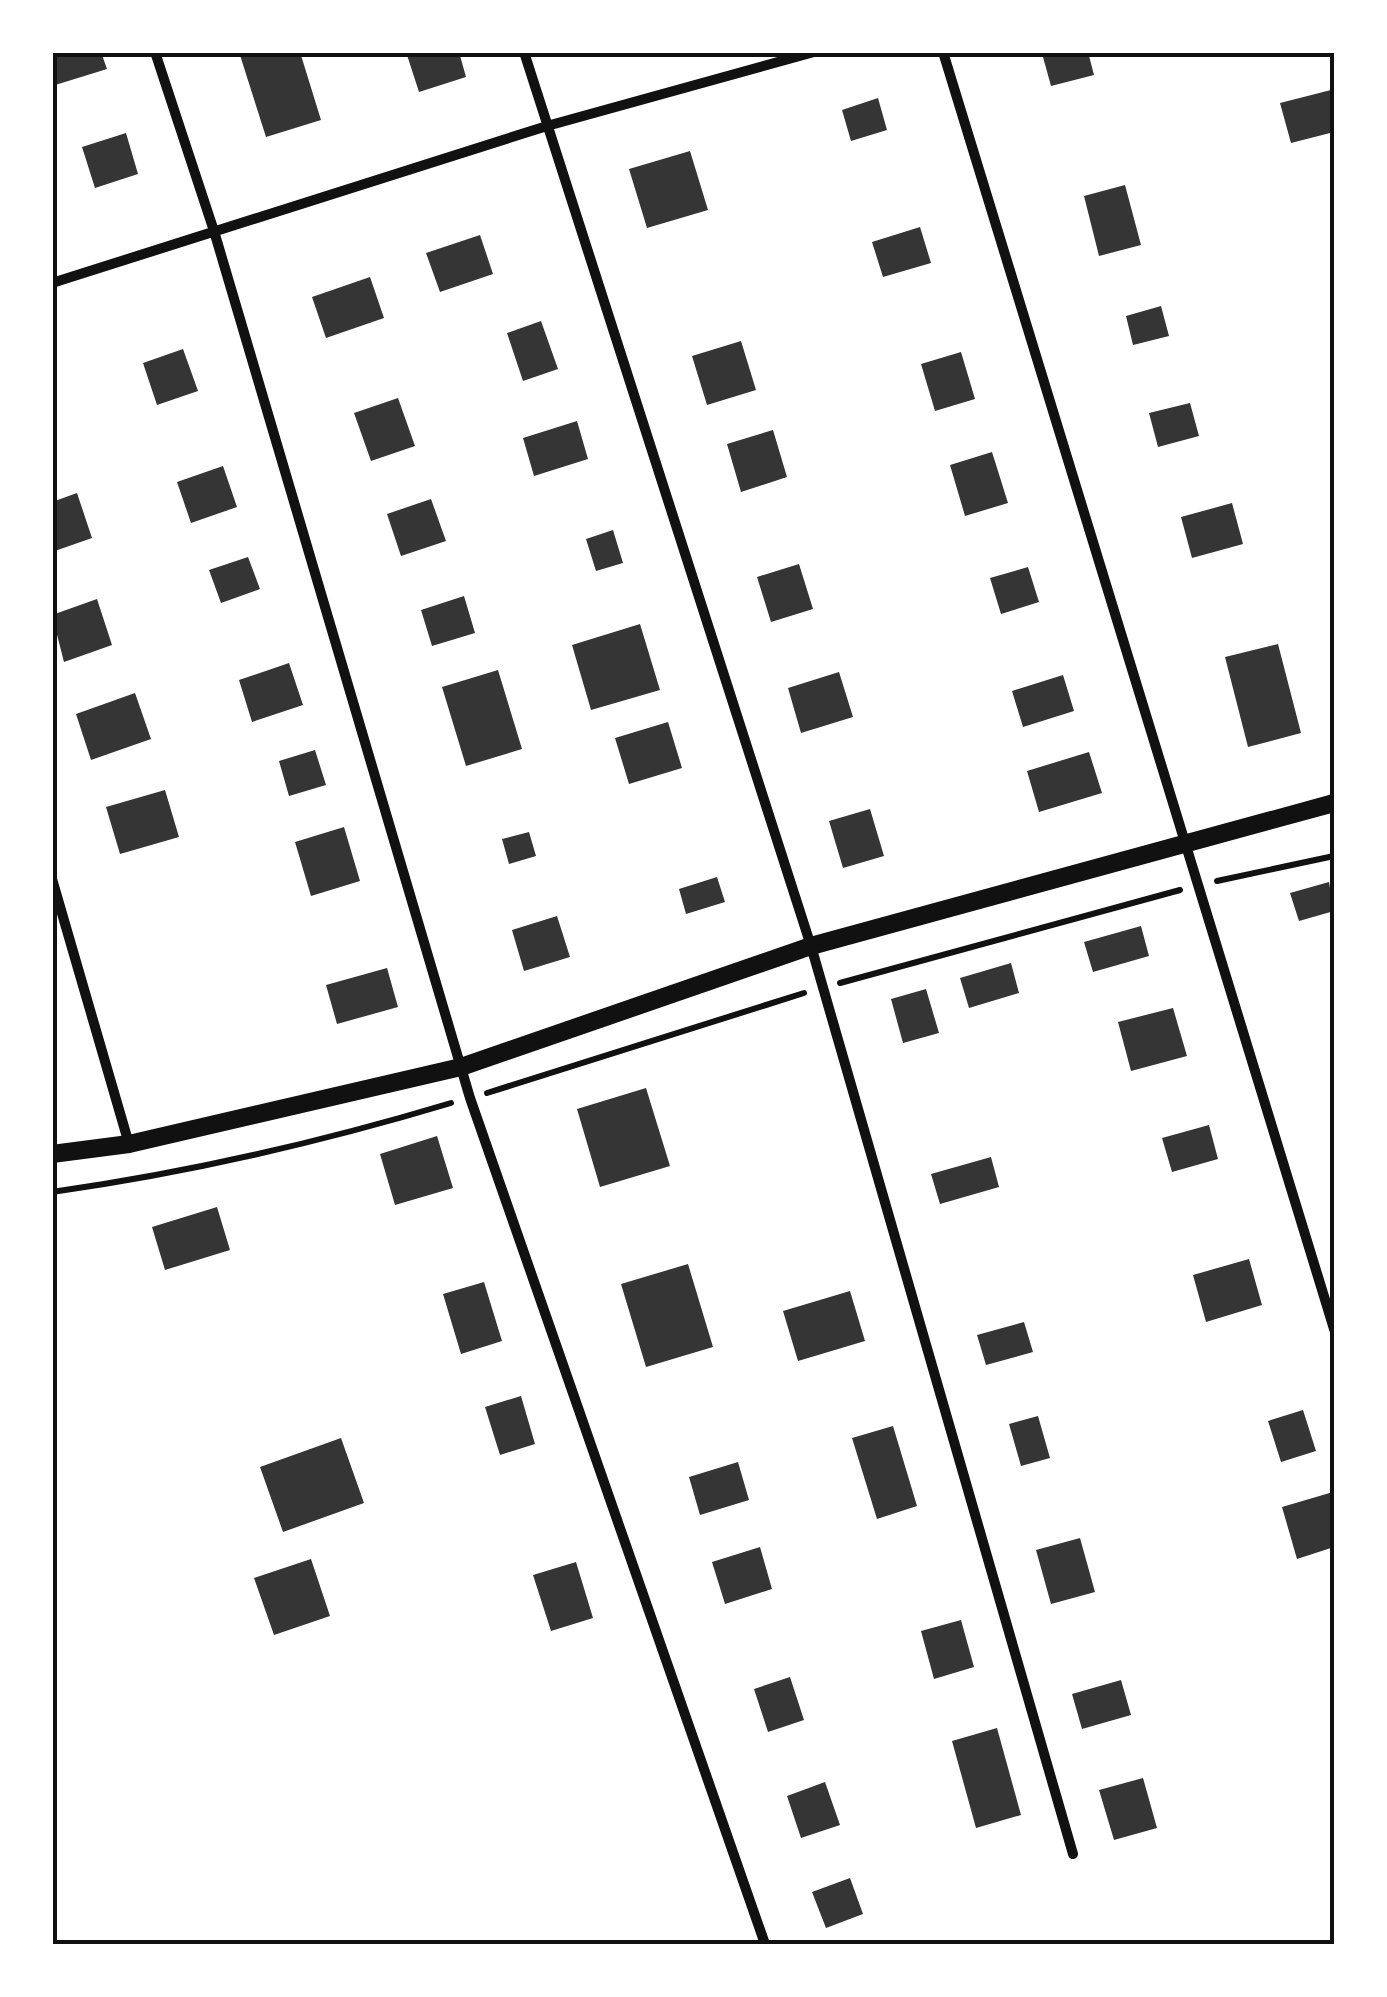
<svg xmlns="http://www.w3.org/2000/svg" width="1387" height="1997" font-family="'IBM Plex Sans',sans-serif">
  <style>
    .building { fill: #353535 }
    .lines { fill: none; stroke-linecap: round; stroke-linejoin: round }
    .path { stroke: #111; stroke-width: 6 }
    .minor { stroke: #111; stroke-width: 10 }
    .tertiary { stroke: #111; stroke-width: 18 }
    .neatline { fill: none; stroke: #111; stroke-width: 4 }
  </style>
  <rect width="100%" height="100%" fill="#fff"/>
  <path class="building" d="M63 52H101L107 69 52 86V56Z
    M239 52H300L321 120 266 137Z
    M416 52H459L466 77 419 92 407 55Z
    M1059 52H1088L1094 75 1051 86 1043 57Z
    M1331 90 1334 132 1291 143 1280 103Z
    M878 98 887 130 851 141 842 110Z
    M126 133 138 174 95 188 82 147Z
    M690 151 708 210 647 228 629 169Z
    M1125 185 1141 245 1099 256 1084 196Z
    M920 227 931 263 883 277 872 242Z
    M480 235 493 274 440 292 426 253Z
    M370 277 384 318 326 338 312 297Z
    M1161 306 1169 336 1133 345 1126 316Z
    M541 321 558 369 523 381 507 333Z
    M741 341 756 390 707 405 692 356Z
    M183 349 198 391 157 405 143 363Z
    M961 352 975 399 935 411 921 364Z
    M398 398 415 446 371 461 354 413Z
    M1190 403 1199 436 1158 447 1149 413Z
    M577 421 588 459 534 476 523 438Z
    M773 430 787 477 741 492 727 444Z
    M992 452 1008 503 965 516 950 465Z
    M223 466 237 507 191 523 177 482Z
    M77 493 92 538 52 552V502Z
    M431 499 446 541 401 556 387 514Z
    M1232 503 1243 544 1192 558 1181 517Z
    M613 530 623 563 596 571 586 539Z
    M248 557 260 589 221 603 209 570Z
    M799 564 813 609 771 622 757 577Z
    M1028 567 1039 602 1001 614 990 578Z
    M464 596 475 633 432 646 421 610Z
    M97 599 112 645 64 662 52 615Z
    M640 624 660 690 591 710 572 645Z
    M1278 644 1301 733 1248 747 1225 657Z
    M289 663 303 705 252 722 239 680Z
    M498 670 522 749 466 766 442 687Z
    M839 672 853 717 801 733 788 688Z
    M1063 675 1074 711 1023 727 1012 691Z
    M135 693 151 739 91 760 76 714Z
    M668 722 682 768 629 784 615 738Z
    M315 750 326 785 289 796 279 761Z
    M1089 752 1102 793 1039 812 1027 771Z
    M165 790 179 837 120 854 106 807Z
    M870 809 884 856 843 868 829 821Z
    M344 827 360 881 311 896 295 842Z
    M529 832 536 856 509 864 502 839Z
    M717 877 725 902 686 914 679 889Z
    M1329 882 1334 911 1299 921 1290 893Z
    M557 916 570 957 524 971 512 930Z
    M1141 926 1149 956 1093 972 1084 942Z
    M1011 963 1019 993 969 1008 960 978Z
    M387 968 398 1007 337 1024 326 985Z
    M926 989 939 1033 903 1043 891 999Z
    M1173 1008 1187 1056 1131 1071 1118 1022Z
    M646 1088 670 1166 600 1187 577 1109Z
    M1209 1125 1218 1159 1172 1172 1162 1138Z
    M437 1136 453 1188 395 1205 380 1154Z
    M991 1157 999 1187 940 1204 931 1174Z
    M217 1207 230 1250 165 1270 152 1227Z
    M1249 1259 1262 1305 1206 1322 1193 1275Z
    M688 1264 713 1347 646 1367 621 1284Z
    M484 1282 502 1341 461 1354 443 1294Z
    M850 1291 865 1341 798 1361 783 1311Z
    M1024 1322 1033 1352 986 1365 977 1335Z
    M521 1396 535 1444 500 1455 485 1407Z
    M1303 1410 1316 1451 1281 1462 1268 1421Z
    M1038 1416 1050 1458 1021 1466 1009 1424Z
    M893 1426 917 1506 877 1519 852 1438Z
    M341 1438 364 1503 283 1532 260 1467Z
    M738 1462 749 1500 700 1515 689 1477Z
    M1333 1492 1334 1547 1297 1559 1282 1507Z
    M1080 1538 1095 1592 1051 1604 1036 1550Z
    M760 1547 772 1589 725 1604 712 1562Z
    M311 1559 330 1616 274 1635 254 1578Z
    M576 1562 593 1618 551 1631 533 1575Z
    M961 1620 974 1667 934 1679 921 1631Z
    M790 1677 804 1720 768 1732 754 1689Z
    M1121 1680 1131 1715 1082 1729 1072 1694Z
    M997 1728 1021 1815 976 1828 952 1741Z
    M1143 1778 1157 1828 1114 1840 1099 1790Z
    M825 1782 840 1825 801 1838 787 1796Z
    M850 1878 863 1914 826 1928 812 1892Z"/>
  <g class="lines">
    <path class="path" d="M1217 881 1334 856
      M840 983 1180 890
      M487 1093 804 993
      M52 1192C187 1173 321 1142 451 1103"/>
    <path class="minor" d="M155 52 214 231 470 1098 765 1944
      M524 52 811 946 1073 1854
      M943 52 1334 1329
      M52 283 547 126 814 52
      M52 879 129 1144"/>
    <path class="tertiary" d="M52 1154 129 1144 461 1067 811 946 1334 803"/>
  </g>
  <rect width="1387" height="1997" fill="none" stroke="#ffffff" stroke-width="110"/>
  <rect x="55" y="55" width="1277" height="1887" class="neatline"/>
</svg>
